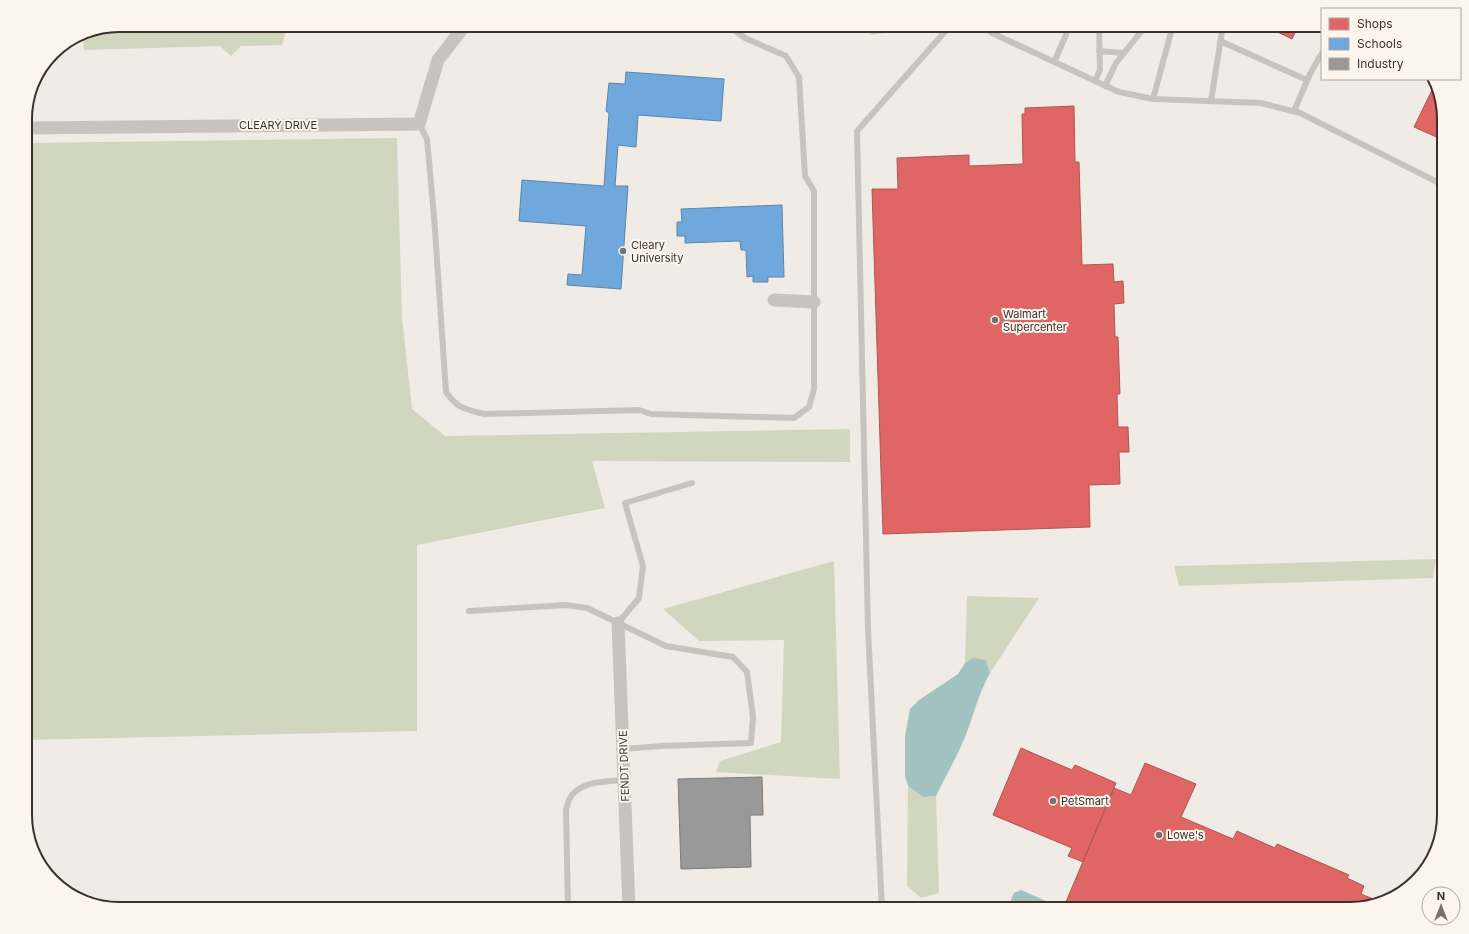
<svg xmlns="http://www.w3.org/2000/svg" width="1469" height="934" font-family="Inter,sans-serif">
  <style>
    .green { fill: #d1d6bf }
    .water { fill: #a1c2c1 }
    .shops { fill: #e06666; stroke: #ae5654 }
    .schools { fill: #6fa8dc; stroke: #5f84a7 }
    .industry { fill: #999; stroke: #7d7a78 }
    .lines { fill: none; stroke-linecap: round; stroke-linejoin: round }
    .service { stroke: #c9c3be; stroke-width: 6 }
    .minor { stroke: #c9c3be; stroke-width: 13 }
    .poi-dot { fill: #7a716c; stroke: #fbf5ee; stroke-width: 1.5 }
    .labels { text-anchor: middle; stroke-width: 4; stroke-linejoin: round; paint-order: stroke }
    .street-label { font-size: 11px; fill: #3b302b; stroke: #fbf5ee }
    .poi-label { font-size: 11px; fill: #3b302b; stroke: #fbf5ee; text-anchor: start }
    .rim { fill: none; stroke: #3b302b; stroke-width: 2 }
  </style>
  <rect width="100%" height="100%" fill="#f0ebe5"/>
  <path class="green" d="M119 25H288L282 45 241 46 231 56 220 46 84 50 83 32Z
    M864 25H916L917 28 871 35Z
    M397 138 402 317 412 409 445 436 850 429V462L592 461 605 508 417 545V731L25 740V143Z
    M1436 559 1433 578 1179 586 1174 566Z
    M834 561 840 779 716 772 720 761 781 742 784 640 699 641 663 609Z
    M967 596 1039 598 990 673 986 660 965 663Z
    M908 786 923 797 936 796 939 893 921 898 907 886Z"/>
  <path class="water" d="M973 658 986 660 990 673C978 694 974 715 965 737 957 757 945 777 936 796L923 797 908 786 905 776V736L910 709 919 700 958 674 965 663Z
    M1021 890 1046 901 1048 909H1007L1014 893Z"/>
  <path class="shops" d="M1263 25H1299L1292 39Z
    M1435 84 1444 119V137L1443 140 1414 127Z
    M1074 106 1075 162H1079L1082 265 1113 264 1114 282 1123 281 1124 303 1114 304 1115 337H1118L1120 394H1117L1118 427H1128L1129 452H1119L1120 484 1089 485 1090 527 883 534 872 189H898L897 158 969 155V166L1023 164 1022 114H1025V108Z
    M1021 748 1072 770 1075 765 1116 783 1083 862 1068 856 1072 848 993 815Z
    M1145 763 1196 784 1181 817 1233 839 1237 831 1275 848 1277 844 1349 875 1347 878 1364 886 1361 894 1378 901 1350 909H1063L1114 788 1131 795Z"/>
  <path class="schools" d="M626 72 724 79 721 121 638 115 636 147 618 145 615 186H628L621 289 567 285 568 274 582 275 586 226 519 221 522 180 604 186 609 113 606 111 609 83 625 84Z
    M782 205 784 277H768V282H753V276L747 277 746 250H741L740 241 685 243V236H677V222H682L681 209Z"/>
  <path class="industry" d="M762 777 763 815H750L751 867 681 869 678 779Z
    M557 904V909H456V907Z"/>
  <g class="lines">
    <path class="service" d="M983 25 992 33 1119 92 1153 99 1261 103 1300 113 1441 184 1444 188
      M1220 41 1307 80
      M1099 51 1124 53
      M1054 62 1066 35V25
      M1095 81 1100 70 1099 25
      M1105 86 1116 63 1144 28 1145 25
      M1153 99 1173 25
      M1211 101 1223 25
      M1294 111 1310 74 1322 53
      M419 124 427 139 434 216 446 392C458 409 465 409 484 414L639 410 651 414 794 418 809 407 814 389V191L805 176 799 77 786 56 745 38 727 25
      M469 611 566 605 587 608 666 646 733 657 747 672 753 717 751 743 662 746 623 749
      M618 623 639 598 643 566 625 503 692 483
      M568 909 566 810C567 806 568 802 570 798 580 780 607 782 624 780
      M882 909 868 629 857 131 951 25"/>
    <path class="minor" d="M25 128 419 124 438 60 465 25
      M774 300 814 302
      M618 623 629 909"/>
  </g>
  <g class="poi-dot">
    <circle cx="623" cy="251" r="4"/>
    <circle cx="995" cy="320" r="4"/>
    <circle cx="1053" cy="801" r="4"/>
    <circle cx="1159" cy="835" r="4"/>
  </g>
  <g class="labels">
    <g class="street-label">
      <text x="278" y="129">CLEARY DRIVE</text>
      <text transform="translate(624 766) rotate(-92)" y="4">FENDT DRIVE</text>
    </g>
    <g class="poi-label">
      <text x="631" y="249">Cleary<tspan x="631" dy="13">University</tspan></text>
      <text x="1003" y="318">Walmart<tspan x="1003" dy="13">Supercenter</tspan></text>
      <text x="1061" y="805">PetSmart</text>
      <text x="1167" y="839">Lowe's</text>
    </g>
  </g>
  <path d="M0 0H1469V934H0ZM119 32H1350A87 87 0 0 1 1437 119V815A87 87 0 0 1 1350 902H119A87 87 0 0 1 32 815V119A87 87 0 0 1 119 32Z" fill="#fbf5ee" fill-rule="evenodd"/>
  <path class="rim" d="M119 32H1350A87 87 0 0 1 1437 119V815A87 87 0 0 1 1350 902H119A87 87 0 0 1 32 815V119A87 87 0 0 1 119 32Z"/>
  <rect x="1321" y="8" width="140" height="72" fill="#fbf5ee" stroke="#aea6a0"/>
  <rect x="1329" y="18" width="20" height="12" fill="#e06666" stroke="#aea6a0"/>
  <text x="1357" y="28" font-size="12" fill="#3b302b">Shops</text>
  <rect x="1329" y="38" width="20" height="12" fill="#6fa8dc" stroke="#aea6a0"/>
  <text x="1357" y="48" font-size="12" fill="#3b302b">Schools</text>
  <rect x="1329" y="58" width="20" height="12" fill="#999999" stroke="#aea6a0"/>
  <text x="1357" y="68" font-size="12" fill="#3b302b">Industry</text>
  <g transform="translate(1441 906)"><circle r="19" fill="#fbf5ee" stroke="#aea6a0"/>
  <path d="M0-3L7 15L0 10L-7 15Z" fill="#7a716c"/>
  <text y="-6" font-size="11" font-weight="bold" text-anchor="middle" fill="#3b302b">N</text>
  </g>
</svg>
